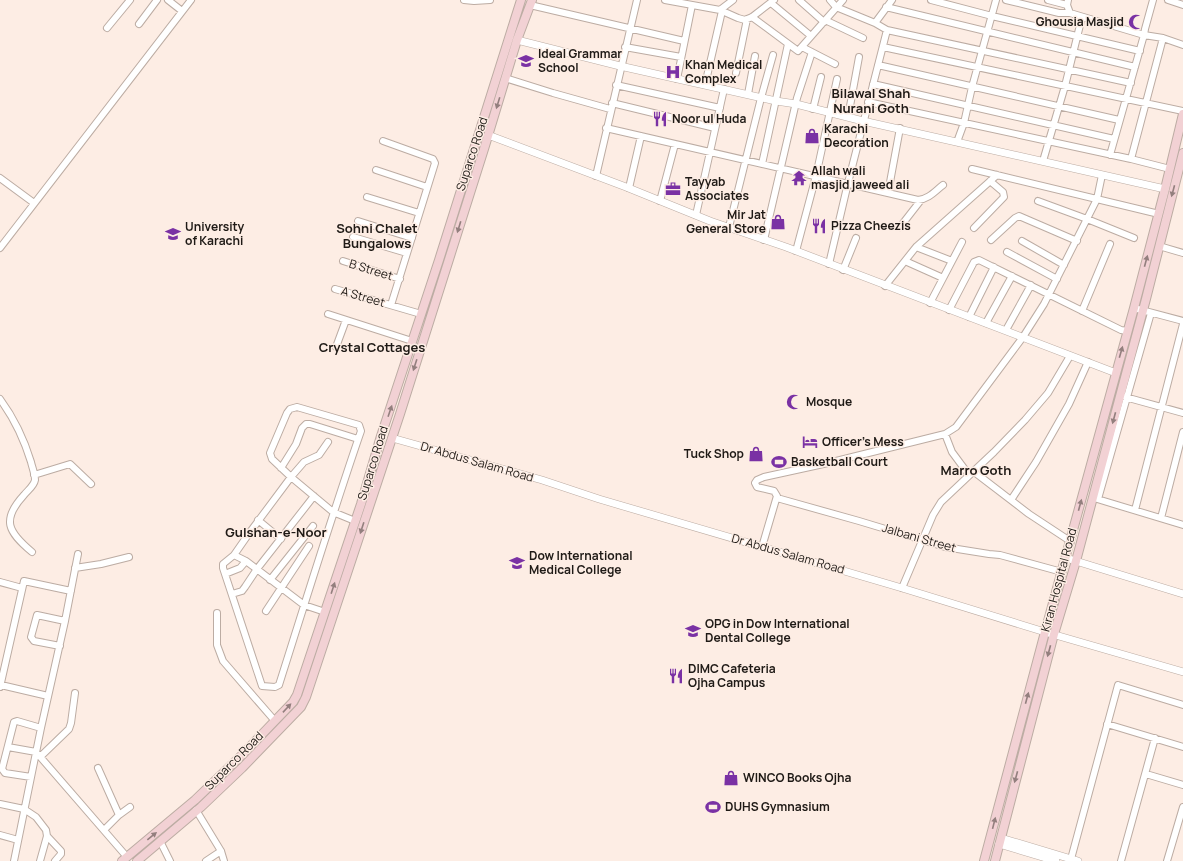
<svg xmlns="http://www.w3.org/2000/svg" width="1183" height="861" font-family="Manrope,sans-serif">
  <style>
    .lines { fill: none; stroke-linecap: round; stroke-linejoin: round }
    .minor-casing { stroke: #bcaca3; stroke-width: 8 }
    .tertiary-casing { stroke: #bcaca3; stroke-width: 8 }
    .secondary-casing { stroke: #bcaca3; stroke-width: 10 }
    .minor { stroke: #fff; stroke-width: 6 }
    .tertiary { stroke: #fff; stroke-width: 7 }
    .secondary { stroke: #f2d1d4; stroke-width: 8 }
    .oneway { fill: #937f7e }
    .labels { text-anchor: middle; stroke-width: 3; stroke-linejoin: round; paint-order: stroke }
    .poi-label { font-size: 12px; font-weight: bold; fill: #1f1a16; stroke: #fdede4; text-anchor: start }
    .street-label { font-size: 12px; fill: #1f1a16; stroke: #fdede4 }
    .neighbourhood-label { font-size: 13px; font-weight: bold; fill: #1f1a16; stroke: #fdede4 }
  </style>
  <rect width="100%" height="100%" fill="#fdede4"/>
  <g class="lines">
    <g class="minor-casing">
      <path id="minor" d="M168 0 182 11
        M464 0 474 1 490 0
        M665 0 720 10 738 18 745 20 752 17 774 0
        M799 0 824 22
        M830 0 836 7 875 23 892 0
        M931 0 992 16 1140 51
        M1006 0 1059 13H1070
        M1048 0 1067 5
        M1068 0 1067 5 1070 13 1144 35 1145 29 1153 0
        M1168 0 1183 5
        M771 3 811 36
        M530 5 684 41
        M886 7 1135 67
        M720 10 733 0
        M752 17 798 51 843 0
        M825 20 863 38
        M139 24 157 0
        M107 28 130 0
        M887 30 1131 83
        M625 47 681 57
        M802 47 835 64
        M883 47 1183 111
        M878 65 1119 120
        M736 73 747 19
        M505 78 553 93 610 109
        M677 79 692 5
        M873 84 1114 139
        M616 85 720 108
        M705 85 722 11
        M748 94 755 56
        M868 102 1131 159 1170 169
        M612 103 715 128
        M813 109 821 77
        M848 117 859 57
        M606 128 918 200C929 199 935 191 943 185
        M383 141 433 159 435 163 391 305
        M957 142 964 123 972 87 996 0
        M1110 155 1144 35 1163 38 1183 45
        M1131 159 1163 38
        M1043 161 1065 86 1082 17
        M762 164 788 44
        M972 169 1159 214
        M376 170 427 187
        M596 176 637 0
        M0 178 34 203
        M629 188 641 136
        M888 193 900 128
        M367 197 419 213
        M660 201 675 144
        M1038 201 1087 219 1134 238
        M696 215 724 89
        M358 221 412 238
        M729 227 761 98 773 55
        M900 227 921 200
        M974 228 1004 197 1003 192 990 181
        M353 237 407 253
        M764 240 797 98 812 52
        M991 240 1015 218 1019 216 1077 241
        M1022 241 1064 265
        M1159 246 1183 253
        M916 247 952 261
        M0 248 191 0
        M796 251 816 176 837 79
        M1007 252 1057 279
        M343 261 400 279
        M905 261 943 278
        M829 264 848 183 887 30 875 23
        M843 270 856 238
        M885 286 916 247 997 175
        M335 289 421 314
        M930 303 962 242
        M1134 308 1183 321
        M949 310 974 262 979 260 1121 330 1127 331
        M1082 311 1110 244
        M328 314 412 341
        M969 317 994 267
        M986 323 1012 276
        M1006 330 1031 285
        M336 347 346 320
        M1125 397 1183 413
        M0 399C14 418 24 439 31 462 32 467 35 474 35 480 34 486 28 490 24 495 1 520 8 532 32 552
        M945 434 952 452 969 475
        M281 468 296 444 302 428 306 424H310L358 439
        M973 471 1029 514 1070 541
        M34 475 70 464 91 484
        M777 498 859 521 945 547 989 554 1000 555 1062 572
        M1094 498 1183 525
        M1098 499 1151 313
        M1011 500 1036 462 1069 404 1088 362
        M1135 510 1183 324
        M1161 518 1183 432
        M258 520 281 539
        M762 547 777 496 774 491 757 487 755 483 757 480 764 477 828 463 945 434 956 427 1023 337 1044 304 1097 199 1102 175
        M234 555 250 532 291 477 304 462 319 455 328 442
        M75 568 101 564 129 557
        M225 574 240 568 246 561
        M270 580 313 526
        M0 582 22 588
        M902 588 933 515 941 502 994 452 1025 420 1048 393 1070 356
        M232 594 242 591 245 587 257 569 314 496
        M266 611 309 546
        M325 612 304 605 246 561 234 555 223 564V568L262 686 275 687 279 685C306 600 332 515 361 431L359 425 297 407 290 409 287 413 270 453 272 459 291 477 333 512 355 521
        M217 613V645L223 661 275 721
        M60 646 34 641 31 637 37 615 65 621
        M1 685 48 696
        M0 687 24 581 71 591
        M1107 724 1183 747
        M8 747 36 752 127 857
        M40 757 69 729 71 723 75 693
        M98 768 119 815
        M1146 774 1183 785
        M31 777 5 773 2 769 14 722 17 721 41 728
        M0 804 24 809 36 817 46 830 47 836 40 861
        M196 810 221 851 224 861
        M104 830 119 815 130 807
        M0 835 18 840
        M47 836 61 851V854L55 861
        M160 841 170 861
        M1071 859 1118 685 1183 705
        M14 861 41 728 65 621 78 554
        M206 861 221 851
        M1121 861 1155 738
        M1167 861 1183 807"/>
    </g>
    <g class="tertiary-casing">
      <path id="tertiary" d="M517 40 620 66 776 101 796 104 863 121 1165 189
        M488 135 626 187 710 221 786 247 1116 373
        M392 438 542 480 599 499 902 588 1045 632 1183 672
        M1066 558 1183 594
        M1001 838 1078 861
        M999 844 1056 861"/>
    </g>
    <g class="secondary-casing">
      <path id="secondary" d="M122 861 195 800 244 753 293 702 297 695 361 504 381 436 439 260 521 0
        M137 861 201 807 242 768 301 707 306 697 400 414 484 149 517 40 532 0
        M984 861 1045 632 1134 308 1165 189 1183 114
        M995 861 1054 634 1076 561 1146 299 1183 153"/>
    </g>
    <use href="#minor" class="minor"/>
    <use href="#tertiary" class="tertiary"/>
    <use href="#secondary" class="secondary"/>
  </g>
  <defs><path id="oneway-solid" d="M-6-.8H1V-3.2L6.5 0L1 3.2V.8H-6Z"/></defs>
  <g class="oneway">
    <use href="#oneway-solid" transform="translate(498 103) rotate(107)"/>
    <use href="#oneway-solid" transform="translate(1173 191) rotate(105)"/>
    <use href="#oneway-solid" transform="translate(459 227) rotate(107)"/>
    <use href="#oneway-solid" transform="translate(1146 261) rotate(-75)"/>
    <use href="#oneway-solid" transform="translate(1121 352) rotate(-74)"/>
    <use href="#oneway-solid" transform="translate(415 365) rotate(108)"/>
    <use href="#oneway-solid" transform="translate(390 411) rotate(-71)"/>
    <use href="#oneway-solid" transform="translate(1114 418) rotate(105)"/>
    <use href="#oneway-solid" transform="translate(1080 505) rotate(-75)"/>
    <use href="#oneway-solid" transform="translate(362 528) rotate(108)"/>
    <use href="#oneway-solid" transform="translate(333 588) rotate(-72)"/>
    <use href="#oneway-solid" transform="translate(1049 651) rotate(105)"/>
    <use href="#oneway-solid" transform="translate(1027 698) rotate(-75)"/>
    <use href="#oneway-solid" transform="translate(287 708) rotate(-47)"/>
    <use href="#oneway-solid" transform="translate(1016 777) rotate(105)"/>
    <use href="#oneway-solid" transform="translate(994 823) rotate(-76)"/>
    <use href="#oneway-solid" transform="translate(152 836) rotate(-39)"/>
  </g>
  <defs>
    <g id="mosque-bare" transform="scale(1.2)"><path d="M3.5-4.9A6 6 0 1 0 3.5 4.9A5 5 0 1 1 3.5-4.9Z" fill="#7a31a4" stroke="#fdede4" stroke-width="2.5" paint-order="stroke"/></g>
    <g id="school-bare" transform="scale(1.2)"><path d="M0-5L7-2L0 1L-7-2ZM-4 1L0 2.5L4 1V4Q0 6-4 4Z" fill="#7a31a4" stroke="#fdede4" stroke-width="2.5" paint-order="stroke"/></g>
    <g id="hospital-bare" transform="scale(1.2)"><path d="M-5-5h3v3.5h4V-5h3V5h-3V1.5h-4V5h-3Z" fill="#7a31a4" stroke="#fdede4" stroke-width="2.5" paint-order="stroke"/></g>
    <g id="restaurant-bare" transform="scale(1.2)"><path d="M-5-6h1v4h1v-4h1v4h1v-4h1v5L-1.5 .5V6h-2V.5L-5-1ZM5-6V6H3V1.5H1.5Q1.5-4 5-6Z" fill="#7a31a4" stroke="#fdede4" stroke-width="2.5" paint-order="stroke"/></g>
    <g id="shop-bare" transform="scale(1.2)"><path d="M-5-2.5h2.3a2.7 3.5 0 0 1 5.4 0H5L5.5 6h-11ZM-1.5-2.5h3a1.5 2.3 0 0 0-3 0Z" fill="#7a31a4" stroke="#fdede4" stroke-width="2.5" paint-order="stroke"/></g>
    <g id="temple-bare" transform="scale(1.2)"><path d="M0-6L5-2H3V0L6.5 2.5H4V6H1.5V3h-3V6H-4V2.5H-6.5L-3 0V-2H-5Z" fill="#7a31a4" stroke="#fdede4" stroke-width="2.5" paint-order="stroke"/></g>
    <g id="office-bare" transform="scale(1.2)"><path d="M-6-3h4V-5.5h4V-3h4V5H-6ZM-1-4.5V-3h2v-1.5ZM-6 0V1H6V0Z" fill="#7a31a4" stroke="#fdede4" stroke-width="2.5" paint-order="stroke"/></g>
    <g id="university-bare" transform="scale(1.2)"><path d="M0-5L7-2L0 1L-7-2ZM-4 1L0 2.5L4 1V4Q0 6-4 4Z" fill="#7a31a4" stroke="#fdede4" stroke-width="2.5" paint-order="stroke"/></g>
    <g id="hotel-bare" transform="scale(1.2)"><path d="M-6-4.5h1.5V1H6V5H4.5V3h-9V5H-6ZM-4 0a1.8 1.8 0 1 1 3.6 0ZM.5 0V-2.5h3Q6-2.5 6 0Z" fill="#7a31a4" stroke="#fdede4" stroke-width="2.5" paint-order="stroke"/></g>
    <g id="stadium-bare" transform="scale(1.2)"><path d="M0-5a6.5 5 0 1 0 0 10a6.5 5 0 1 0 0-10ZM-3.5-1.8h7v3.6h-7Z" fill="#7a31a4" stroke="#fdede4" stroke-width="2.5" paint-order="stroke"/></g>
  </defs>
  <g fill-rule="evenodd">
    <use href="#mosque-bare" x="1136" y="22"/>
    <use href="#school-bare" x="526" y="61"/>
    <use href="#hospital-bare" x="673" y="72"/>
    <use href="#restaurant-bare" x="660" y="119"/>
    <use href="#shop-bare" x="812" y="136"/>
    <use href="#temple-bare" x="799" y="178"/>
    <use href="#office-bare" x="673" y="189"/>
    <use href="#shop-bare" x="778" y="222"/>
    <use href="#restaurant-bare" x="819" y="226"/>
    <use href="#university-bare" x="173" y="234"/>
    <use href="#mosque-bare" x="794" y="402"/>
    <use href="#hotel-bare" x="810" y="442"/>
    <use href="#shop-bare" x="756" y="454"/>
    <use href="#stadium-bare" x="779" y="462"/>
    <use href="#university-bare" x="517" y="563"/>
    <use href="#university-bare" x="693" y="631"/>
    <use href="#restaurant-bare" x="676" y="676"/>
    <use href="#shop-bare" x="731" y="778"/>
    <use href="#stadium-bare" x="713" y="807"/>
  </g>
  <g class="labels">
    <g class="poi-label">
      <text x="1124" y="26" text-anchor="end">Ghousia Masjid</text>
      <text x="538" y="58">Ideal Grammar<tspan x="538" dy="14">School</tspan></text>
      <text x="685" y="69">Khan Medical<tspan x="685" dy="14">Complex</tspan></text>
      <text x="672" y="123">Noor ul Huda</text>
      <text x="824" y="133">Karachi<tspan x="824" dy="14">Decoration</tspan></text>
      <text x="811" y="175">Allah wali<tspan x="811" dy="14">masjid jaweed ali</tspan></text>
      <text x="685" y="186">Tayyab<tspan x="685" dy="14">Associates</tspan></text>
      <text x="766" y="219" text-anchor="end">Mir Jat<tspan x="766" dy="14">General Store</tspan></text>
      <text x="831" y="230">Pizza Cheezis</text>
      <text x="185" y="231">University<tspan x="185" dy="14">of Karachi</tspan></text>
      <text x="806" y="406">Mosque</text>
      <text x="822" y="446">Officer's Mess</text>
      <text x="744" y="458" text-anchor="end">Tuck Shop</text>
      <text x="791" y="466">Basketball Court</text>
      <text x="529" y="560">Dow International<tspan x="529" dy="14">Medical College</tspan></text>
      <text x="705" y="628">OPG in Dow International<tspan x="705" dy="14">Dental College</tspan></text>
      <text x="688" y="673">DIMC Cafeteria<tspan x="688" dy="14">Ojha Campus</tspan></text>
      <text x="743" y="782">WINCO Books Ojha</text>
      <text x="725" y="811">DUHS Gymnasium</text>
    </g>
    <g class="street-label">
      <text transform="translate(472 154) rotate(-72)" y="4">Suparco Road</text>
      <text transform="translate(371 270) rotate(17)" y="4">B Street</text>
      <text transform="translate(363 297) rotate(16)" y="4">A Street</text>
      <text transform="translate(477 462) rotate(16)" y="4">Dr Abdus Salam Road</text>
      <text transform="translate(373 463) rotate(-73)" y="4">Suparco Road</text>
      <text transform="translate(919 538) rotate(16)" y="4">Jalbani Street</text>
      <text transform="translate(788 554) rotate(16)" y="4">Dr Abdus Salam Road</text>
      <text transform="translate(1059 580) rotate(-75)" y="4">Kiran Hospital Road</text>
      <text transform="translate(234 761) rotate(-45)" y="4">Suparco Road</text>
    </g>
    <g class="neighbourhood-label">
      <text x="871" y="98">Bilawal Shah<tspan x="871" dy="15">Nurani Goth</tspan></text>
      <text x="377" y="233">Sohni Chalet<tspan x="377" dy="15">Bungalows</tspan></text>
      <text x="372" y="352">Crystal Cottages</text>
      <text x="976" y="475">Marro Goth</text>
      <text x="276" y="537">Gulshan-e-Noor</text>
    </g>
  </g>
</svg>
